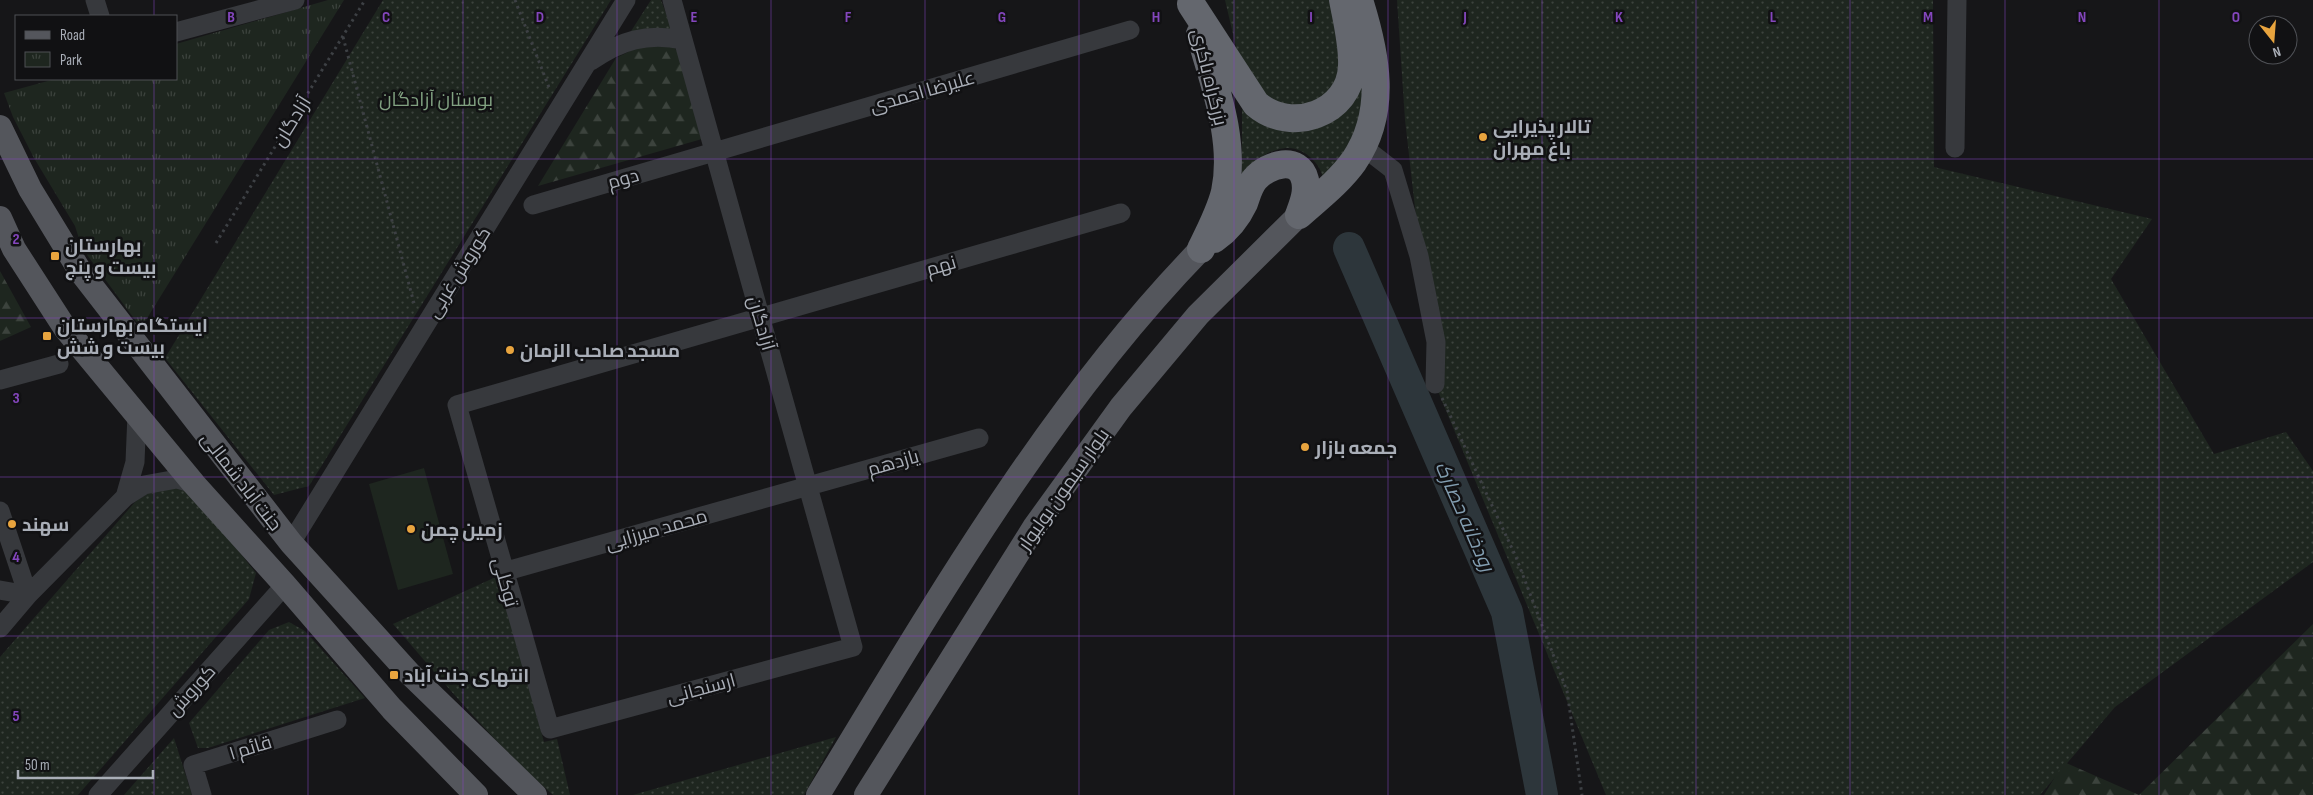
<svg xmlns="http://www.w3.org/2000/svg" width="2313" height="795" font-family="'Sofia Sans Condensed',Cairo,sans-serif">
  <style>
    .grass { fill: url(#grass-dots) }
    .forest { fill: url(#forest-firs) }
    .park { fill: url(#park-tufts) }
    .pitch { fill: #1e261f }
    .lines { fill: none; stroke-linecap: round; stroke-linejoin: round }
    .river { stroke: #2d363b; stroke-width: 32 }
    .path { stroke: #3d4044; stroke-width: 3; stroke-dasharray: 2.5 4; stroke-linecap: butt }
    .minor { stroke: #37393d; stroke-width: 19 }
    .major { stroke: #54565c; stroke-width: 24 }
    .highway { stroke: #64676e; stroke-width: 28 }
    .grid { fill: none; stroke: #8446bd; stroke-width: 1; stroke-opacity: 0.55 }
    .poi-dot { fill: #e8a43e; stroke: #111113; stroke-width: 2 }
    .labels { text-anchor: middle; stroke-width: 5; stroke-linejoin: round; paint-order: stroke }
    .street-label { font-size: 19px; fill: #a9aeb7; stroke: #111113 }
    .park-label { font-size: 19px; fill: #81a181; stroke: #111113 }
    .poi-label { font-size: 19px; font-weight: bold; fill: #a9aeb7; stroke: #111113; text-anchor: start }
    .water-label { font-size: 20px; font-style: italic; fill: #829db0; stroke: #111113 }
    .grid-label { font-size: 16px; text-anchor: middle; font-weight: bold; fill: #8446bd; stroke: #111113; stroke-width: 5; stroke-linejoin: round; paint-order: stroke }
  </style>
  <defs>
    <pattern id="grass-dots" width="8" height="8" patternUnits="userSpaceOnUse" patternTransform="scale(1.25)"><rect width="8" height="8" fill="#1e261f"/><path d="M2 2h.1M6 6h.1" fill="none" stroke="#3c433d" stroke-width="1.8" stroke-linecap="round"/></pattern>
    <pattern id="forest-firs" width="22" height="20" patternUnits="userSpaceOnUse" patternTransform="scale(1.25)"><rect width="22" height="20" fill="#1e261f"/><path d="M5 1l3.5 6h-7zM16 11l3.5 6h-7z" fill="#3c433d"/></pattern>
    <pattern id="park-tufts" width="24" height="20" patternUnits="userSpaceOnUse" patternTransform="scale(1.25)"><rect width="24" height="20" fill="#1e261f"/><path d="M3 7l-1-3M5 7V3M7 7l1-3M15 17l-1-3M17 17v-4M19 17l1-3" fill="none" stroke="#3c433d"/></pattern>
  </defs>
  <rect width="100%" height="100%" fill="#161618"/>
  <path class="grass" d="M383 0H611L309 486 274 495 165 358Z
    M651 0H661L673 32 626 39Z
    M1225 0H1331L1348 64 1334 95 1283 114 1241 68Z
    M1397 0H1933L1934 167 2152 219 2111 279 2214 454 2286 432 2313 471V562L2115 707 2040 795H1606L1435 384 1405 120Z
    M1364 65V109L1349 149 1323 181C1323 165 1304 147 1287 148 1282 148 1272 151 1268 153 1256 159 1249 171 1242 182V109C1262 124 1273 131 1298 131Z
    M175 483 194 495 256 573 249 599 78 795H0V657L135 502 154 489Z
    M498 576 544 742 557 739 570 795H553C494 743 444 683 393 624Z
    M289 622 305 631 365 698 208 748H198L189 723 269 630Z
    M836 737 804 795H633Z
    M174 738 192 795H124Z"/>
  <path class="forest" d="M669 41 680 55 702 139 538 186 616 58 636 48Z
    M0 271 31 327 0 341Z
    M2313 624V795H2044L2064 762 2139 795Z"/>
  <path class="park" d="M328 0H344L141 328 82 248 75 226 34 158 13 117 4 93 55 79H176V44Z"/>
  <path class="pitch" d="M424 468 453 574 398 590 369 484Z"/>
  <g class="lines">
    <path class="river" d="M1349 248 1507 612 1542 795"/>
    <path class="path" d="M515 0 550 90
      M343 37 415 307
      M216 243 365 0
      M1442 398 1516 557 1567 691 1582 795"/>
    <path class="minor" d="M95 0 100 16
      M672 0C732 216 792 431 853 647L550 729 457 405 1121 213
      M176 32 295 0
      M591 61C620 41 647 32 683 40
      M1362 146 1393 170 1419 256 1436 342 1435 384
      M1955 148 1957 0
      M533 205 1130 30
      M0 380 59 364
      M125 497 135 462 137 414
      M0 511 28 595 0 590
      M291 543 626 0
      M503 572 979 438
      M0 628 28 595 125 497 144 485 177 479 194 484
      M98 795 285 585
      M202 795 193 765 337 720"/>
    <path class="major" d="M0 127 30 189 80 271 291 543 409 673 535 795
      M0 218 14 249 65 328 194 484 285 585 392 709 476 795
      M818 795C932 608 1048 406 1201 249
      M866 795 1035 526 1121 407 1198 315 1299 215"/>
    <path class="highway" d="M1191 4 1256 104C1291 134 1350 114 1352 66 1353 45 1347 21 1343 0
      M1200 34C1214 84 1236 140 1225 192 1220 212 1210 231 1201 249
      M1299 215C1318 198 1339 182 1354 161 1388 111 1376 54 1359 0
      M1214 239C1227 230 1237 218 1244 203 1247 195 1249 186 1255 179 1268 164 1299 155 1305 180 1308 192 1303 204 1299 215"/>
  </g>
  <path class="grid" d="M154 0V16M308 0V795M463 0V795M617 0V795M771 0V795M925 0V795M1079 0V795M1234 0V795M1388 0V795M1542 0V795M1696 0V795M1850 0V795M2005 0V795M2159 0V795M154 79V795M0 159H2313M0 318H2313M0 477H2313M0 636H2313"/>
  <g class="poi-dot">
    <circle cx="1483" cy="137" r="5"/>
    <rect x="50" y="251" width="10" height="10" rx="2.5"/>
    <rect x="42" y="331" width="10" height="10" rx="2.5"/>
    <circle cx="510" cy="350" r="5"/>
    <circle cx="1305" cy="447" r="5"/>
    <circle cx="12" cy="524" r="5"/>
    <circle cx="411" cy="529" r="5"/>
    <rect x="389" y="670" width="10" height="10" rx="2.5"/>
  </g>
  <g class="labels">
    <g class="street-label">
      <text transform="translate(1210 77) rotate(76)" y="7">بزرگراه باکری</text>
      <text transform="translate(922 91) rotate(-16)" y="7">علیرضا احمدی</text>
      <text transform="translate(291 121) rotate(-58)" y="7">آزادگان</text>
      <text transform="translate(623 178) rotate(-16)" y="7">دوم</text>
      <text transform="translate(941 265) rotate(-16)" y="7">نهم</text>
      <text transform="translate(458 272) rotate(-58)" y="7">کوروش غربی</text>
      <text transform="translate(762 323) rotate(74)" y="7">آزادگان</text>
      <text transform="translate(893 462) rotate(-16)" y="7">یازدهم</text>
      <text transform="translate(242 481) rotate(52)" y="7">جنت آباد شمالی</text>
      <text transform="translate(1063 489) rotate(-55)" y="7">بلوار سیمون بولیوار</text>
      <text transform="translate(656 529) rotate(-16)" y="7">محمد میرزایی</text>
      <text transform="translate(506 582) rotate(74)" y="7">توکلی</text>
      <text transform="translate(701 688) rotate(-15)" y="7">ارسنجانی</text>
      <text transform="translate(191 690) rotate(-48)" y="7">کوروش</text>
      <text transform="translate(250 747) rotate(-17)" y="7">قائم ۱</text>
    </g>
    <g class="park-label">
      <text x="436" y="106">بوستان آزادگان</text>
    </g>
    <g class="poi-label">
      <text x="1493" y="133">تالار پذیرایی<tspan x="1493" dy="22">باغ مهران</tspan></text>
      <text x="65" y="252">بهارستان<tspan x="65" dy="22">بیست و پنج</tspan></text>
      <text x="57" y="332">ایستگاه بهارستان<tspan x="57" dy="22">بیست و شش</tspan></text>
      <text x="520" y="357">مسجد صاحب الزمان</text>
      <text x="1315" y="454">جمعه بازار</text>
      <text x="22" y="531">سهند</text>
      <text x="421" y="536">زمین چمن</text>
      <text x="404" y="682">انتهای جنت آباد</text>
    </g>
    <g class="water-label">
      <text transform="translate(1465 516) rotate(66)" y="7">رودخانه حصارک</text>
    </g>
  </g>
  <g class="grid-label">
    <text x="231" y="22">B</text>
    <text x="386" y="22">C</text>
    <text x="540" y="22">D</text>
    <text x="694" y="22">E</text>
    <text x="848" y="22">F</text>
    <text x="1002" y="22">G</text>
    <text x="1156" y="22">H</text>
    <text x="1311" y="22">I</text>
    <text x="1465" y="22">J</text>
    <text x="1619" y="22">K</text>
    <text x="1773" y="22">L</text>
    <text x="1928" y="22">M</text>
    <text x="2082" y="22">N</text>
    <text x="2236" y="22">O</text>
    <text x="16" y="244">2</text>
    <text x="16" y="403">3</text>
    <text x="16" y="562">4</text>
    <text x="16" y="721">5</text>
  </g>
  <rect x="15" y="15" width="162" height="65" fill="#111113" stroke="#4e5055"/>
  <rect x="25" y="31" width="25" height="8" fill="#54565c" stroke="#4e5055"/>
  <text x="60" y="40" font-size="15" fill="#a9aeb7">Road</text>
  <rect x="25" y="52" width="25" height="15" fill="url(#park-tufts)" stroke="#4e5055"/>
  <text x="60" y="65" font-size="15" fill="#a9aeb7">Park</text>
  <g transform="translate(2273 40) rotate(163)"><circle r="24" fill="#111113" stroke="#4e5055"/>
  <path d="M0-4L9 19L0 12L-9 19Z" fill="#e8a43e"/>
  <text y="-8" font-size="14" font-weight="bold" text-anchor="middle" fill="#a9aeb7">N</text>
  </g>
  <path d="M18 770v8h135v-8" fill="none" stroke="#a9aeb7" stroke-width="2.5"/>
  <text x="25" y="770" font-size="15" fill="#a9aeb7" stroke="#111113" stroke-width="4" paint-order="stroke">50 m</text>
</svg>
